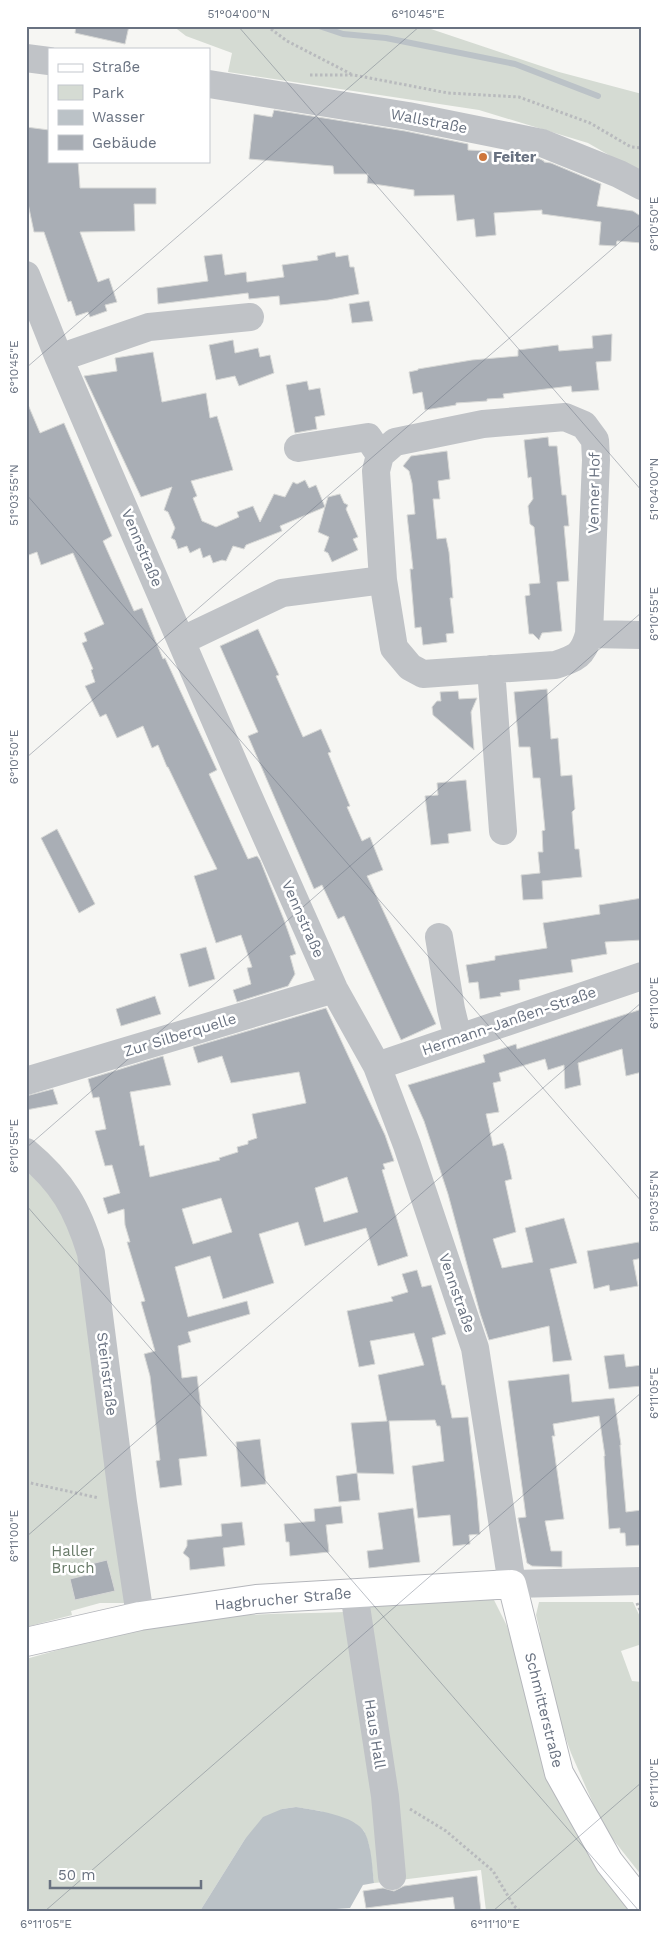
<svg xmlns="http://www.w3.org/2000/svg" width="668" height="1937" font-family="'Work Sans',sans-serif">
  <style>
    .green { fill: #d5dbd3 }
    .water { fill: #bbc2c7 }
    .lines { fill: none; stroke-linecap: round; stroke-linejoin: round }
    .stream { stroke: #bbc2c7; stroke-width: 6 }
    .building { fill: #a9aeb5; stroke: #d7d8d6; fill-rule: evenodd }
    .major-casing { stroke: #b4b6bb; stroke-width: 30 }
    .path { stroke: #b8babd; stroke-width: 3; stroke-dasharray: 2.5 2.5; stroke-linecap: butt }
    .minor { stroke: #c0c3c7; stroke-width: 28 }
    .major { stroke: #fff; stroke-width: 28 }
    .ticks { fill: none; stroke: #697281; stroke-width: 1; stroke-opacity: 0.45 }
    .poi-dot { fill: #ce763b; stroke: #fff; stroke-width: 2 }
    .labels { text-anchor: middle; stroke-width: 5; stroke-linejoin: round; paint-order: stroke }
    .street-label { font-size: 15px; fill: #697281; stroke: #fff }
    .poi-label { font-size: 15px; font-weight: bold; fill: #697281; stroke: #fff; text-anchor: start }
    .park-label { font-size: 15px; fill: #677967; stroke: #fff }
    .neatline { fill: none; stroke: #697281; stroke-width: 2 }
    .ticks-label { font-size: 12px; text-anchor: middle; fill: #697281 }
  </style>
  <rect width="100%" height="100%" fill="#f6f6f3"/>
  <path class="green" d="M173 26H422L559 72 642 94V174L588 143 479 110 228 72 232 53 186 36Z
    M26 1157 82 1227 126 1603H100L71 1611 72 1615 26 1627Z
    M490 1592 507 1626 515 1651 637 1911H486L481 1870 400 1880 366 1606Z
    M539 1602H633L642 1621V1644L621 1651 632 1681 642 1682V1876L604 1828 588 1792 571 1753 553 1702 535 1639 540 1632 536 1615Z
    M344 1612 385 1882 374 1883 369 1845 364 1831 356 1824 320 1811 296 1807 282 1809 245 1839 200 1911H26V1659C85 1642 146 1625 208 1618 253 1613 299 1614 344 1612Z"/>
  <path class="water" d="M296 1807C314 1810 356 1815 365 1833 372 1848 372 1867 374 1883L363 1885 350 1908 308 1911H200L245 1839 263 1817 282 1809Z"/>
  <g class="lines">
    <path class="stream" d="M319 26 343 34 386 38 515 64 598 96"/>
  </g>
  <path class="building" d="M76 26H129L125 44 75 33Z
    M274 110 405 131 468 144V150L505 152 513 153V155L538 158 544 161V162L551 163 601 184 597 206 633 211 642 217V243L617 241 616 246 599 245 601 222 542 214V210L494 213 496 235 476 237 474 219 457 221 454 195 414 196V190L367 183 368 174H334L333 166 249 159 254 114 272 117Z
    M26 127 49 130V161H78L80 188H156V204H134L135 231 80 232 98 282 109 278 117 302 105 305 107 311 90 317 88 312 76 316 71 301 68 302 44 232H34L26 194Z
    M335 252 336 257 348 255 350 267H354L359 294 328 300 280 305 279 296 249 299 248 293 158 304 157 288 208 281 204 256 222 254 225 275 246 272 247 282 284 277 282 265 318 260 317 256Z
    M369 301 373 321 352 323 349 304Z
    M612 334 611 361 596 362 599 390 572 392 571 386 503 394 504 398 487 399V401L456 403V405L425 410 422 392 413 394 409 372 418 370V369L472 360 518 356V350L558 345 559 351 593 348 592 336Z
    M233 340 235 353 258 348 260 357 270 355 274 373 239 386 235 376 216 380 209 345Z
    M153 352 162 402 206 393 210 418 217 416 233 470 191 481 197 496 193 498 202 521 216 527 239 517 237 512 253 506 260 522 274 494 285 497 293 482 297 484 305 480 309 488 316 485 325 507 328 497 340 494 344 503 348 505 346 509 358 537 353 539 358 550 332 562 328 553 324 551 329 537 318 532 325 507 280 526 282 531 246 545 244 549 233 546 226 561 222 560 213 563 210 555 203 558 200 548 190 553 187 546 178 549 175 540 171 538 175 528 168 512 164 510 172 487 141 497 84 376 117 371 115 358Z
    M307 381 309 390 320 388 325 415 315 417 317 429 295 433 286 385Z
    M26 400 40 433 64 423 112 536 103 541 134 611 142 608 163 659 165 658 217 770 209 774 248 859 257 856 260 860 284 920 296 954 290 956 295 974 288 986 237 1002 233 990 251 984 247 968 252 967 241 935 216 943 194 876 217 869 168 767H167L158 745 152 748 143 726 117 738 106 714 100 717 85 686 95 682 91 670 93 669 82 643 87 641 84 633 104 624 73 553 41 565 37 552 26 556Z
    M548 437 549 446H557L562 495H566L569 526H564L569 581 557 582 562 631 542 633 539 640 533 634H529L525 596 530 595 529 584 540 583 534 527 530 524 528 506 533 499 531 477 528 478 524 440Z
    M447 451 450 479 438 481 440 499H433L437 539 446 538 449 552 453 598H450L454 633 446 634 447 642 423 645 421 627 415 628 410 569H413L407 515 415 514 412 483 409 471 403 466 411 456Z
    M258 629 279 675 276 676 303 737 321 729 331 752 328 753 350 806 347 807 362 841 370 837 383 870 367 876 436 1024 401 1040 344 916 338 919 322 885 314 889 248 736 258 732 220 646Z
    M547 689 551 739 558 738 561 776 572 775 575 809 572 812 575 849H579L582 877 542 881 543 899 523 900 521 875 540 873 538 852H543L542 831 545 830 540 778H533L530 747H519L514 692Z
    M458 691 459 699 477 698 471 712 474 750 433 715 432 707 437 701H441L440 692Z
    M466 780 471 831 448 834 449 843 431 845 425 796 438 795 437 783Z
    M57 829 95 904 79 913 41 838Z
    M642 898V940L605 942 607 954 571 960 573 972 519 980 520 990 500 993 501 996 480 999 478 982 469 983 466 965 495 960V956L547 948 543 923 600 914 599 905Z
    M206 947 215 979 189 987 180 954Z
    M155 996 161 1014 121 1026 116 1009Z
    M326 1008 385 1135 394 1161 383 1164 385 1169 382 1170 408 1256 378 1266 366 1228 305 1246 298 1222 259 1234 274 1283 223 1299 210 1256 175 1267 188 1317 247 1301 250 1314 188 1332 191 1342 178 1346 182 1378 197 1376 207 1456 179 1459 182 1485 160 1488 156 1461 160 1460 150 1376 144 1354 155 1351 141 1302 145 1301 127 1242H130L125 1225 124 1209 108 1214 103 1198 120 1193 112 1165 105 1166 95 1131 106 1129 99 1097 93 1098 88 1079 163 1056 171 1085 130 1092 140 1146 144 1145 150 1177 220 1160 219 1158 238 1152 237 1147 248 1144V1141L257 1138 252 1114 306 1103 299 1072 231 1083 222 1056 198 1063 193 1047ZM347 1177 358 1212 324 1222 315 1188ZM221 1198 232 1232 193 1244 182 1209Z
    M642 1009V1072L626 1076 622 1049 578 1063 581 1085 565 1089 564 1065 548 1070 545 1059 499 1073 501 1081 493 1083 499 1112 486 1114 493 1146 503 1143 506 1151 512 1179 505 1181 516 1232 493 1239 502 1268 533 1262 525 1228 564 1218 577 1263 550 1269 572 1360 553 1362 549 1326 489 1340 480 1313 448 1194 424 1121 408 1085 485 1062 483 1055 516 1044 517 1049Z
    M53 1089 58 1104 26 1110V1096Z
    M639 1242 642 1258 633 1260 638 1286 610 1291 609 1285 594 1289 587 1251Z
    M417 1270 422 1287 431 1285 446 1334 432 1338 442 1385H445L452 1418 468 1417 477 1497 480 1534 469 1535 470 1544 453 1546 450 1515 418 1518 412 1466 444 1461 440 1426H437L435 1420 389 1421 394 1474 357 1473 351 1423 387 1421 378 1375 424 1365 414 1333 370 1341 375 1364 359 1367 347 1311 393 1301 391 1297 408 1292 402 1274Z
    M624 1354 626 1367 642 1365V1386L609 1389 604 1356Z
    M569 1374 572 1402 614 1398 621 1445H620L626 1512 642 1510V1545L626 1546 625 1533H620V1528L609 1529 604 1456H605L599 1416 553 1424 555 1436H552L564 1519 545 1521 551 1551H562V1567L532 1566 527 1563 518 1518 526 1517 508 1381Z
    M260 1439 266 1484 241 1487 236 1442Z
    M357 1473 360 1500 339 1502 336 1476Z
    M341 1506 343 1523 326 1525 329 1552 290 1556 289 1542H286L284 1524 315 1521 314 1509Z
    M413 1508 420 1562 369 1568 367 1551 383 1549 378 1513Z
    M242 1522 245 1545 223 1548 225 1566 190 1570 189 1558 183 1553 187 1546V1540L222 1536 221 1524Z
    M107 1560 115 1591 75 1600 70 1579 90 1574 87 1565Z
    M477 1876 481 1911H455L453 1897 366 1908 363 1891 383 1888 394 1891 404 1886Z"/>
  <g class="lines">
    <g class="major-casing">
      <path id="major" d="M26 1642 140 1616 256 1599 512 1584 559 1773 609 1862 642 1904"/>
    </g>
    <path class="path" d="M267 26 287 41 351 74
      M310 75H354L448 93 519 97 590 123 631 147 642 148
      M26 1482 99 1498
      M637 1603 642 1615
      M410 1809 446 1831 493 1871 514 1906 520 1911"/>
    <path class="minor" d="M26 58 49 61
      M209 84 408 116 542 143 619 174 642 186
      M26 275 59 358 235 766 334 989 377 1066 407 1145 475 1348 512 1584 642 1581
      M59 358 149 327 250 317
      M298 448 368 437 380 455
      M589 634 642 635
      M181 641 282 593 383 580 376 471 380 455 395 442 483 424 565 417 584 425 595 440 596 460 589 634C583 656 576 658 555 665L423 674 410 667 394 648 383 580
      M491 669 503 831
      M439 937 451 1009 458 1038
      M377 1066 642 976
      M26 1081 334 989
      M26 1152C63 1183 77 1208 91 1253L123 1502 140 1616
      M354 1593 385 1796 392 1876"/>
    <use href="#major" class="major"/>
  </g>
  <path class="ticks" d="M238 26 642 491M26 368 420 26M26 494 642 1202M26 758 642 223M26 1148 642 612M26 1205 639 1911M26 1537 642 1002M45 1911 642 1392M493 1911 642 1782"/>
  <circle class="poi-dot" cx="483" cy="157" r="5"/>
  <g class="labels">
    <g class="street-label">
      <text transform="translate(429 121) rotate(11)" y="5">Wallstraße</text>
      <text transform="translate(594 493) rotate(-89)" y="5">Venner Hof</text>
      <text transform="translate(142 548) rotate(67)" y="5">Vennstraße</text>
      <text transform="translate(303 919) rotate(66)" y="5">Vennstraße</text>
      <text transform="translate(509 1021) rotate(-19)" y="5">Hermann-Janßen-Straße</text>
      <text transform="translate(180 1035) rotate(-17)" y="5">Zur Silberquelle</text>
      <text transform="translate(457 1293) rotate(71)" y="5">Vennstraße</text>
      <text transform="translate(107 1374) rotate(83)" y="5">Steinstraße</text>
      <text transform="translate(283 1599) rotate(-5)" y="5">Hagbrucher Straße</text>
      <text transform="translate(544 1710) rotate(76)" y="5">Schmitterstraße</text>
      <text transform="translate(375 1734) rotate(81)" y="5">Haus Hall</text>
    </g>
    <g class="poi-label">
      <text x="493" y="162">Feiter</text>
    </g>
    <g class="park-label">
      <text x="73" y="1556">Haller<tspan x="73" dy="17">Bruch</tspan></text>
    </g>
  </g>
  <rect width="668" height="1937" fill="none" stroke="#ffffff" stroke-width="55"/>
  <rect x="48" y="48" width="162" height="115" fill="#ffffff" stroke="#c3c7cd"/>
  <rect x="58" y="64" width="25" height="8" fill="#ffffff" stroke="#c3c7cd"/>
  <text x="92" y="72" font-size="15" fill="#697281">Straße</text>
  <rect x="58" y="85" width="25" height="15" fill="#d5dbd3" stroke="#c3c7cd"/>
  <text x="92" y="98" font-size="15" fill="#697281">Park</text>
  <rect x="58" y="110" width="25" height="15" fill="#bbc2c7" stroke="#c3c7cd"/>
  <text x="92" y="122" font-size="15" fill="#697281">Wasser</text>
  <rect x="58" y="135" width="25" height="15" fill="#a9aeb5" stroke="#c3c7cd"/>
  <text x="92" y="148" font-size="15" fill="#697281">Gebäude</text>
  <path d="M50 1880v8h151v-8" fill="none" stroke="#697281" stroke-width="2.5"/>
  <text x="58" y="1880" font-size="15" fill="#697281" stroke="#ffffff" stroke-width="4" paint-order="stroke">50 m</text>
  <rect x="28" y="28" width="612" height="1882" class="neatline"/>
  <g class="ticks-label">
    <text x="239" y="18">51°04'00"N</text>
    <text x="418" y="18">6°10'45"E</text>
    <text transform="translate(654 224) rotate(-90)" y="4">6°10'50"E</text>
    <text transform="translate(14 367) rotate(-90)" y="4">6°10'45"E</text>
    <text transform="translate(654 489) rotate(-90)" y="4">51°04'00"N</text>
    <text transform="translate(14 495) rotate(-90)" y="4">51°03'55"N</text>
    <text transform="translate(654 614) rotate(-90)" y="4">6°10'55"E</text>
    <text transform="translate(14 757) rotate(-90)" y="4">6°10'50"E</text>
    <text transform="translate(654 1003) rotate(-90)" y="4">6°11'00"E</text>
    <text transform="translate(14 1146) rotate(-90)" y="4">6°10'55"E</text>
    <text transform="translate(654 1201) rotate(-90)" y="4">51°03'55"N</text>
    <text transform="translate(654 1393) rotate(-90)" y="4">6°11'05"E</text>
    <text transform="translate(14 1536) rotate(-90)" y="4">6°11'00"E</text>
    <text transform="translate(654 1783) rotate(-90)" y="4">6°11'10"E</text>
    <text x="46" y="1928">6°11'05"E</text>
    <text x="495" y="1928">6°11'10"E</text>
  </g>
</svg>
